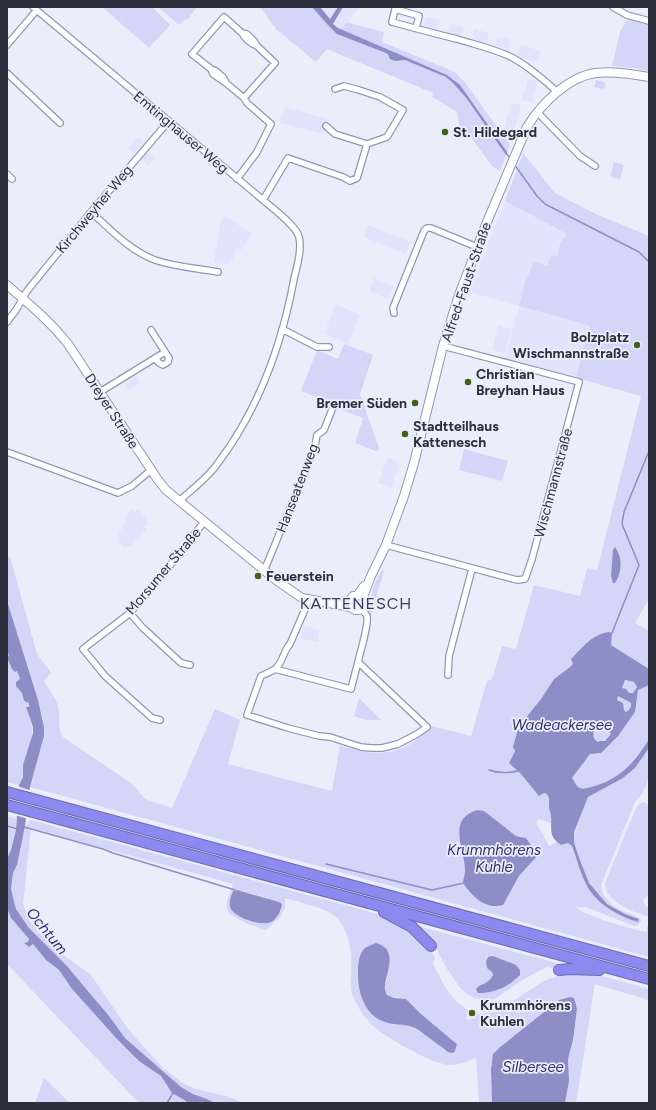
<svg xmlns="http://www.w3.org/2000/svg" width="656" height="1110" font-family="Figtree,sans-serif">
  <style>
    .built { fill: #e2e4fd }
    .green { fill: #d4d6f8; fill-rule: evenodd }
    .water { fill: #8d8ec5; fill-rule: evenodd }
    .pier { fill: #ecedfb }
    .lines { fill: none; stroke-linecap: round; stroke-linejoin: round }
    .stream { stroke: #8d8ec5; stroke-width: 1.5 }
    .street-casing { stroke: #9395b5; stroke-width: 8 }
    .secondary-casing { stroke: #9395b5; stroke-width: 10 }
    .highway-casing { stroke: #6b6ab0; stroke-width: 12 }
    .street { stroke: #fff; stroke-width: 5.5 }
    .secondary { stroke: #fff; stroke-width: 8 }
    .highway { stroke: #8c8aef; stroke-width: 10 }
    .poi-dot { fill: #406218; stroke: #ecedfb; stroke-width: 1.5 }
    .labels { text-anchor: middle; stroke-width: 3.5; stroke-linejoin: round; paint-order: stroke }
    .street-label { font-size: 14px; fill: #2e2f3c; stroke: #ecedfb }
    .poi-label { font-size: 14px; font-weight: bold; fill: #2e2f3c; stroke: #ecedfb; text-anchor: start }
    .water-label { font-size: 15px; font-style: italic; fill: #332e70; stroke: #ecedfb }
    .quarter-label { font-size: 16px; letter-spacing: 1px; fill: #3b3c58; stroke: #ecedfb }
  </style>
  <rect width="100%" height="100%" fill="#ecedfb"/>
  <path class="built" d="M320 7H360L340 30 333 24Z
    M426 17 440 20 437 30 423 26Z
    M450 23 464 27 461 37 447 33Z
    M474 29 489 33 486 43 472 39Z
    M497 36 511 40 509 49 495 45Z
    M521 45 541 51 538 62 521 58 518 55Z
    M528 79 538 81 532 103 522 100Z
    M511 103 521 105 513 135 503 133Z
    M285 107 328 119 324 134 280 123Z
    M138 137 144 142 134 154 128 148Z
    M148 152 155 157 148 165 141 160Z
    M505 201 584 242 606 302 588 331 576 378 505 359 519 306 469 292Z
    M224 215 252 234 241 250 237 248 232 261 227 265 214 262 221 219Z
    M368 225 411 242 406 254 364 237Z
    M374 278 394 286 388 299 369 291Z
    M336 304 360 315 348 344 324 334Z
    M498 325 511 329 505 354 492 350Z
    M137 376 141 382 129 390 125 384Z
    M388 457 397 461 396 465 399 466 391 488 378 483Z
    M131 509 135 511 139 509 149 523 144 527 147 530 130 547 128 546 126 548 118 542 121 538 118 536Z
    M303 626 320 630 317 642 300 638Z"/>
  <path class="green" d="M102 7H152L170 25 149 48Z
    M158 7H197L187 20 185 19 179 25Z
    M260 7H320L333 24 340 30 347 22 384 32 382 42 455 72 466 84 510 145 500 171 492 166 468 133 462 129 459 124 457 112 432 97 433 93 327 49 316 62 276 29Z
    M628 18 649 24V71L633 68 612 66 620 32Z
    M596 80 606 83 604 89 594 87Z
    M523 153 555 193 598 215 649 236V599L635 623 649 631V669L611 645 609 632C592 634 582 648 571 659L573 664 570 667 554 679 541 699 528 715 513 747 515 751 509 763 520 773 539 796 544 793 547 794 550 800 549 808 551 813V823L539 819 536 822 549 846 557 842 562 845 568 843 572 846 587 886 620 915 638 922 639 919 625 914 607 904 589 883 578 855 574 842V832L588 797 623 778 635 768 649 748C649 757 650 766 649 774 648 782 642 798 635 802L601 885C604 907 624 910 641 919 640 924 639 926 634 926L586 907 576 908C597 920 622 926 646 932L648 924H649V957L30 787 44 736 43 718 7 601V554L11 560 37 654 51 673 44 681C49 689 56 698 58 706 61 716 57 729 63 737L131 783 145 799 172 808 215 709 240 720 228 764 332 791 340 746C379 757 403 757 431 726L471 736 487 681 492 679 502 646 516 649 534 585 580 596 587 568 597 570 641 396 576 378 588 331 591 326 519 306 525 282 534 262 548 266 551 255 557 256 560 244 567 234 505 201ZM477 810 484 812 516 836H522L538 855 519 876 508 896 463 883 465 871 459 834 464 817 468 813Z
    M614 162 624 165 620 179 610 177Z
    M344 344 373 355 360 394 379 448 378 452 355 443 363 418 334 407 332 403 301 391 317 350 338 359Z
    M464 449 508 461 502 481 459 470Z
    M382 570 384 571 369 622 367 610 374 585Z
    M7 652 9 655 7 658 12 669 18 672 23 699 29 702V707H26C31 723 35 730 30 747 28 753 25 758 24 764 22 773 24 777 19 785L7 782Z
    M625 680 635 682 637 686 633 693H629L627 691 622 688Z
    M646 685H649V739L635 760 621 774 600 784 587 789H582L577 786 572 778 590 754 601 753 635 712 638 690Z
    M618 696 631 703 632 705 626 712 624 710C623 704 623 702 617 700Z
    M359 698 381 720H366L354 716Z
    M597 727 608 730 611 734C608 741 604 740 598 742 593 739 593 733 595 728Z
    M644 802 649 805V895L643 899V902L649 908V916C634 913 604 901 605 883L636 808 640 803Z
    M7 816 16 819V828L7 826Z
    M31 820 378 914C401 923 422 937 435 957L433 964C443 982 449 999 468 1010L466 1019 470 1020 471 1018 475 1019 476 1014 496 1012 542 982 559 975 570 973 599 975 649 989V1000L595 984 576 1103H565L569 1081 568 1059 573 1040 577 1009 570 997 559 1000 499 1048 493 1054 491 1069 492 1103H479L476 1058C467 1062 459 1065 450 1065 433 1065 385 1037 372 1025 363 1016 357 1006 352 994 350 988 351 980 351 973 352 953 351 936 338 919 331 909 298 902 285 898V908L281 916 266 930C258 928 230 918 227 909 225 901 231 892 233 884L31 828 23 904 29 920 38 932 55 949 91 975 128 1029 162 1067 184 1084 196 1089 226 1096 243 1103H215L207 1099 193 1094 181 1087 125 1038 109 1016 67 966 29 928 16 909 11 889 13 873 17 865 25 826ZM237 890 268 898 264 924 254 922 236 915 230 901 233 891ZM388 976 384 988 387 995 394 998 406 999 421 1014 457 1044 455 1051 440 1045 415 1028 403 1025 387 1023 381 1020 374 1016 365 1005Z
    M7 827 16 830 11 850 7 859Z
    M7 908 11 918 29 939 28 942 25 943 33 944 46 960 59 970 72 989 117 1039 161 1076 172 1093 186 1101 187 1103H139L7 964Z
    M411 923 429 929 564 965 551 968 549 966 537 972 521 981 495 999 483 1000 475 998 467 994 460 988 446 967 432 941ZM493 957 516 965C507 984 508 989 486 993L479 985C487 984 490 981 493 975L492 972Z
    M44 1078 70 1103H35Z"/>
  <path class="water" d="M312 7H320L330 19 338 7H343L333 24 338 28 447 75 460 85 507 152 506 155 467 99 453 83 446 77 405 60 395 61 390 59 388 54 386 53 337 34 327 24Z
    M615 547C623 558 622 572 615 583H613L611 576 613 550Z
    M7 601 38 700 44 727V736L30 787 25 826 17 865 13 873 11 889 16 909 29 928 67 966 82 984 109 1016 125 1038 181 1087 193 1094 207 1099 215 1103H187L186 1101 172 1093 161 1076 139 1061 117 1039 72 989 59 970 46 960 33 944 29 947 24 943 28 942 29 939 11 918 7 908V859L11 850 16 830 19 785 23 777V765L33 733V727L26 707H29V703L24 701 22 693 16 686V682L20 679 17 671 15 672 12 669 7 658 9 655 7 652Z
    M609 632 612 633 611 645 649 669V685L638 690 635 712 618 736 601 753 590 754 572 778C575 782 576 786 580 788 585 790 590 787 595 786 622 777 635 762 649 739V748L635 768 623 778 588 797 574 832V842L578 855 589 883 607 904 625 914 639 919 638 922C618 916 596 904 586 884 580 872 577 859 572 846L568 843 561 845C548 836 552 830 551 816 551 813 549 810 549 807 549 801 550 799 547 794L544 793 539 796 520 773 509 763 515 751 513 747 517 732 528 715 541 699 554 679 570 667 573 664 571 659C582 648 592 634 609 632ZM625 680 634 682 637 687 633 693H629L626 689 622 688ZM618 696 631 703C632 707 629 710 626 712L624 710 623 703 617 700ZM597 727 608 730 611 734 605 741H600L598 742C592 739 593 733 595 728Z
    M477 810 484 811 516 836 526 838 538 855 519 876 503 905C485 910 472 896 463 883 463 879 465 875 465 871 465 849 446 819 477 810Z
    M237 890 279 902 282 904C281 911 277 919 271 922 262 927 231 917 230 906 229 901 231 896 233 891Z
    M376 943C399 949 386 972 385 986 384 989 386 992 387 995L394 998 406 999 421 1014 452 1040 457 1044 455 1051 453 1053 448 1052C441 1046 434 1042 428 1037 424 1035 420 1030 415 1028 406 1024 397 1025 388 1023 365 1018 357 992 358 971 358 964 359 953 365 948 368 946 373 944 376 943Z
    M493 956 516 965 520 970V975C508 987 495 993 478 993L476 989C482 982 488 985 493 975L492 972 487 968 486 962 488 957Z
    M570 997 574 998 577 1009 573 1040 568 1059 569 1081 565 1103H492L491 1069 493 1054 499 1048 559 1000Z"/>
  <path class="pier" d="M17 786 32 791 28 819 15 815Z"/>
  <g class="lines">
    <path class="stream" d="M506 153 511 159
      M514 164 537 196 545 204 639 252 649 262
      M612 633 639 565 622 524 624 512 649 451
      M489 770C499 774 508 773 518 771
      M7 826 17 829
      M24 827 103 849 113 853 235 890
      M326 864 432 890 464 883
      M167 1103 173 1093"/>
    <g class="street-casing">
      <path id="street" d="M33 7 263 200C272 208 296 225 299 237 302 250 297 266 294 279 282 344 258 410 218 463 208 478 192 489 179 501
        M613 7 627 15 649 21
        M416 28 419 16 395 9 392 22C414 28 436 34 457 39 476 45 496 49 513 58 526 65 547 82 557 92
        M242 33C245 39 250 43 257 46
        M7 45 36 11
        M211 69 213 74 226 83
        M7 73 60 123
        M537 112 580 156 595 166
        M326 126 335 134 367 144 387 137 403 110 380 97 359 90 344 86 335 89
        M7 174 12 179
        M237 179 257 152 271 124 247 103 244 98 226 83 223 77 216 71 211 69 192 54 224 17 242 33 247 34 254 41 257 46 275 63 244 98
        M263 200 288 158 343 177 350 181 357 178 367 144
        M91 212C110 229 130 251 155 260 175 267 197 268 218 272
        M394 313 393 308 395 303 424 231 427 228H431L477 247
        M7 322 16 310 27 291 91 212 168 122
        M282 329 317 347H329
        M155 358 159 363 163 365 168 362 169 358 165 352
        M100 392 165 352 151 330
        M7 452 118 493 132 486 151 470
        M386 545 517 580 525 579 532 559 579 382 443 346
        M264 571 302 479 315 446 317 435 324 430 333 407
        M309 600 290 644C283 651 283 663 275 669 271 672 265 674 261 676L247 715 288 728 319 736 330 737 361 747 371 748H382L398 744 417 734 427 727 358 662C360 652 369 625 367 616 366 614 363 611 361 608
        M130 613 142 627 181 663 190 665
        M275 669 351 689 358 662
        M448 675 449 656 472 569
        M160 720 152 718 105 676 83 649 130 613 161 577 204 522"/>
    </g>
    <g class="secondary-casing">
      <path id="secondary" d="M7 285C28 303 50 321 68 344L158 480 166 490 276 580 286 587 302 598 350 607 355 610H359L363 606 364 594 371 576 386 545 404 496 414 463 443 346 459 295 487 222 527 127C541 104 569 76 596 73 614 71 632 74 649 77
        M337 602 349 601 353 596H357L364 586"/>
    </g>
    <g class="highway-casing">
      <path id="highway" d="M7 792 649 966
        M7 805 649 979
        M384 912 412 927 431 946
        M559 970 570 969 599 970"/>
    </g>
    <use href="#street" class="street"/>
    <use href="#secondary" class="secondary"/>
    <use href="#highway" class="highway"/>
  </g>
  <g class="poi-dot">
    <circle cx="445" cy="132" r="4"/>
    <circle cx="637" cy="345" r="4"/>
    <circle cx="468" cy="382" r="4"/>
    <circle cx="415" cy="403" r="4"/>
    <circle cx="405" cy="434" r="4"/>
    <circle cx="258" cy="576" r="4"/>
    <circle cx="472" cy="1013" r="4"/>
  </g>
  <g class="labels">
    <g class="street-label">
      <text transform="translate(181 132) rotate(40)" y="5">Emtinghauser Weg</text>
      <text transform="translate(94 209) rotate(-50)" y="5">Kirchweyher Weg</text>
      <text transform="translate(466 282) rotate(-71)" y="5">Alfred-Faust-Straße</text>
      <text transform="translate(112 411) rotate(57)" y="5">Dreyer Straße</text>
      <text transform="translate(553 483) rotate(-75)" y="5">Wischmannstraße</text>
      <text transform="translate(297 488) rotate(-69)" y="5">Hanseatenweg</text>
      <text transform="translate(163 571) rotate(-50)" y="5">Morsumer Straße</text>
    </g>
    <g class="poi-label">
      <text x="453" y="137">St. Hildegard</text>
      <text x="629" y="342" text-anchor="end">Bolzplatz<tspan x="629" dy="16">Wischmannstraße</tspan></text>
      <text x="476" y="379">Christian<tspan x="476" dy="16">Breyhan Haus</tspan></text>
      <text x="407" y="408" text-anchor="end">Bremer Süden</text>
      <text x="413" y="431">Stadtteilhaus<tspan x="413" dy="16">Kattenesch</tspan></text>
      <text x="266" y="581">Feuerstein</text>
      <text x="480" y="1010">Krummhörens<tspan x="480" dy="16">Kuhlen</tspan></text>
    </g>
    <g class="water-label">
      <text x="562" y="730">Wadeackersee</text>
      <text x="494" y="855">Krummhörens<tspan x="494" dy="17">Kuhle</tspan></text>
      <text transform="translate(47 931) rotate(51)" y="5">Ochtum</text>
      <text x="533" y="1072">Silbersee</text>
    </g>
    <g class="quarter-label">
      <text x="356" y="609">KATTENESCH</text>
    </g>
  </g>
  <rect width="656" height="1110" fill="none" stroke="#2e2f3c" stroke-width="16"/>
</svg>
